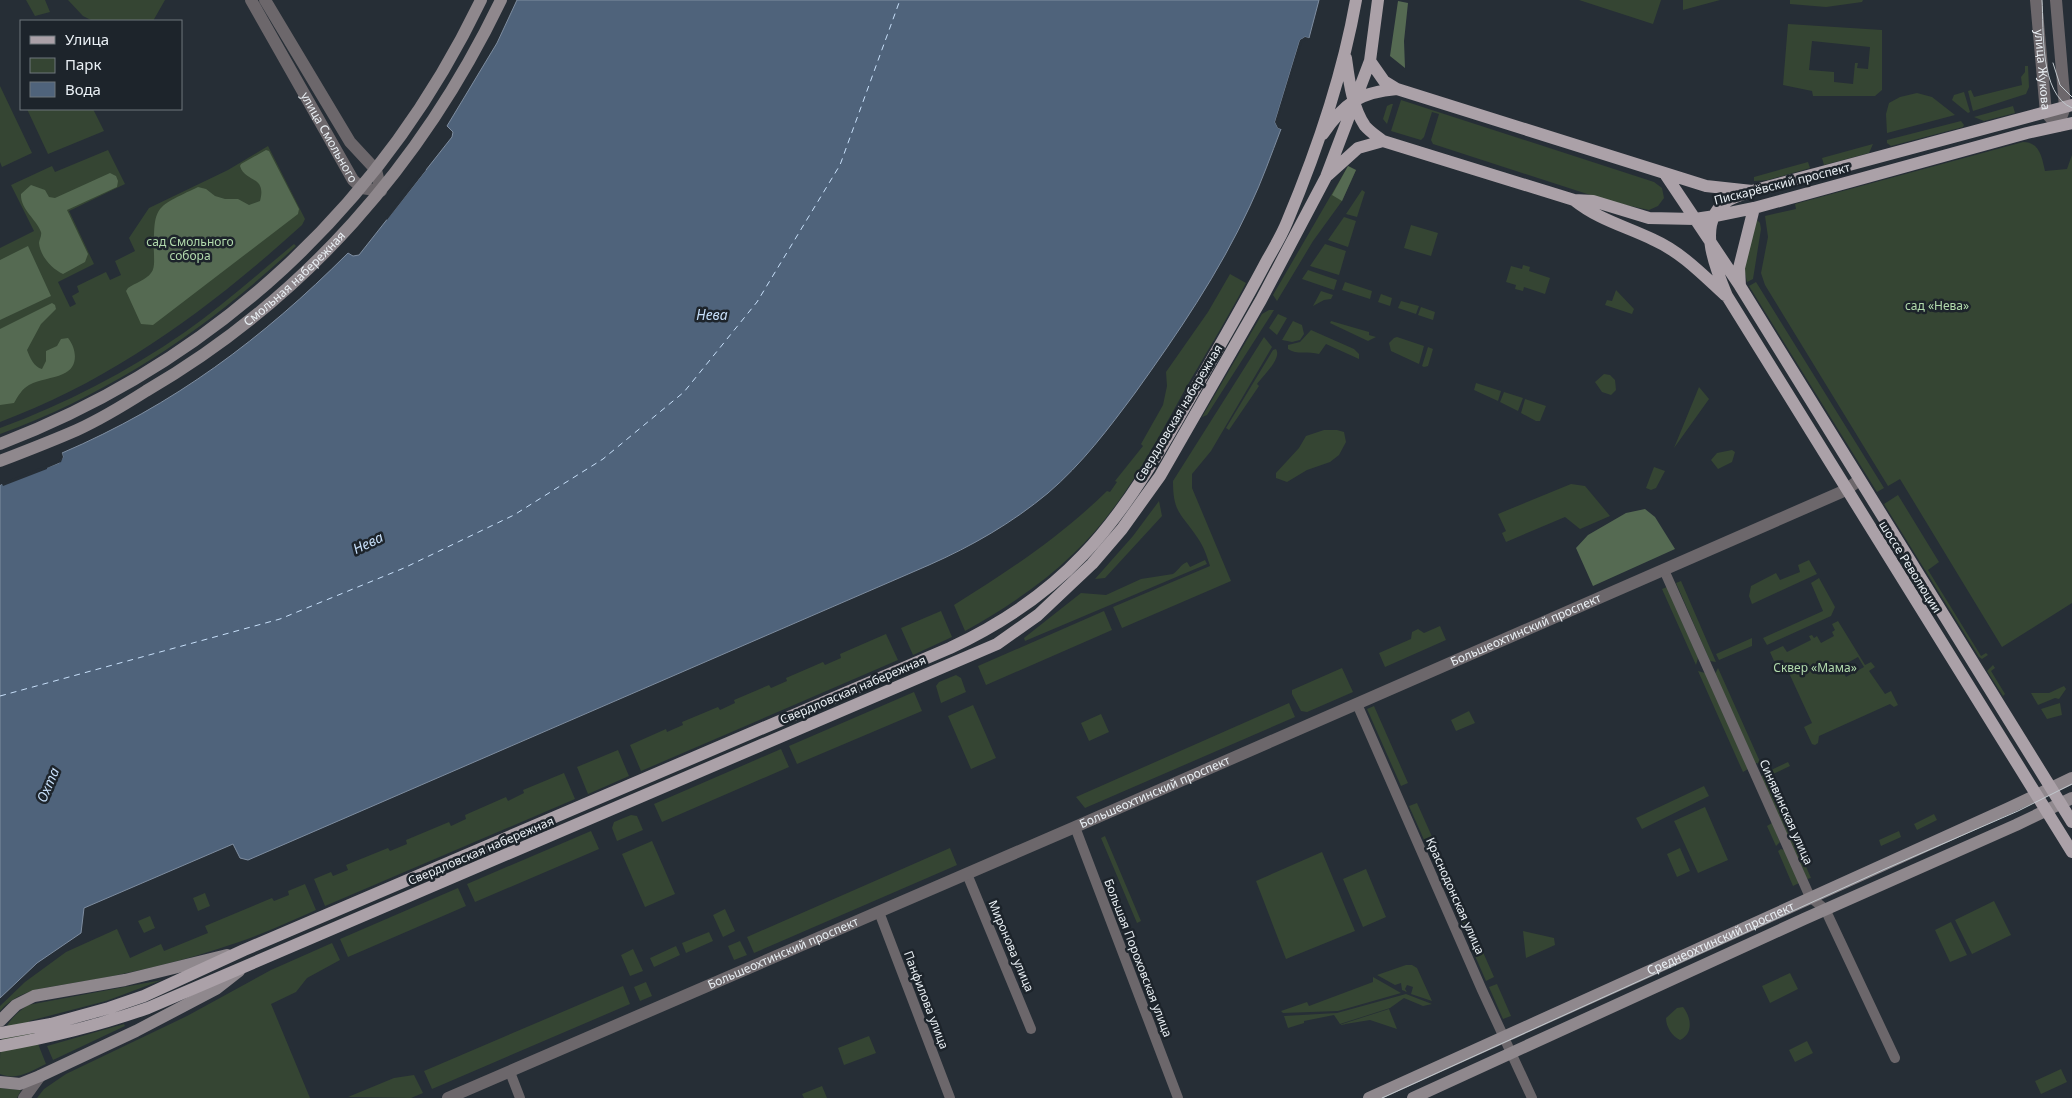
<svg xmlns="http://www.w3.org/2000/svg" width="2072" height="1098" font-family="'Noto Sans',sans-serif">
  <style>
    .green { fill: #354533; fill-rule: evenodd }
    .forest { fill: #556a52 }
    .water { fill: #4f637b; stroke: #7e8da0 }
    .pier { fill: #262e36 }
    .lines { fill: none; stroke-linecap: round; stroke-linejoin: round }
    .ferry { stroke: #c7dff9; stroke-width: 1; stroke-dasharray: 6 5; stroke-linecap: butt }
    .minor { stroke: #6c676b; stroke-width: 10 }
    .tertiary { stroke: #6c676b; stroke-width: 12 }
    .secondary { stroke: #8f888d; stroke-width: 12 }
    .primary { stroke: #aba1a8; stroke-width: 12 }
    .tram { stroke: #c1c8cd; stroke-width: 1 }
    .labels { text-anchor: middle; stroke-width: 5; stroke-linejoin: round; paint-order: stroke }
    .street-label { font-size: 12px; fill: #eaf0f5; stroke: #1d242b }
    .park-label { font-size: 12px; fill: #b2dbad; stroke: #1d242b }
    .water-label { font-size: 14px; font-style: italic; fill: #c7dff9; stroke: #1d242b }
  </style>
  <rect width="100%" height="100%" fill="#262e36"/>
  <path class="green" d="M26 0H45L50 12 35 16Z
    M68 0H165L153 21H93L83 16Z
    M1579 0H1661L1653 24Z
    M1683 0H1720L1683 10Z
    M1790 0H1863L1862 2 1826 7 1790 4Z
    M1788 24 1882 30V90L1875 96H1813L1812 91 1783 85ZM1812 41 1870 47 1868 69 1857 68 1858 63H1855L1853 84 1834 82V72L1809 70Z
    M2025 66H2028L2029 87 2026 94 1973 111 1968 91 1971 90 1974 97 2022 85 2021 77 2025 72Z
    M0 86 32 153 2 167 0 162Z
    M1964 92 1970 112 1968 113 1952 100 1954 95Z
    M1917 93 1932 97 1955 115 1887 133 1886 114 1889 103 1900 97Z
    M1401 100 1654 182 1662 188 1664 198 1658 206 1649 210 1612 202 1433 144 1431 140 1439 114 1432 112 1424 137 1421 140 1391 131Z
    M1391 104H1393L1387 124 1383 119 1387 106Z
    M2013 106 2015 113 1984 121 1974 117Z
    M27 109H93L104 131 48 154Z
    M1961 121 1964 125 1963 127 1891 146 1887 143V140Z
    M2023 142C2040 142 2042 158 2045 171L2067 169 2072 155V603L2002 647 1900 479 1888 486 1765 285 1761 273 1768 237 1765 216 1796 209 1795 204Z
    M1873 144 1869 153 1824 165 1822 158Z
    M268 146 305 219 302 225C213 306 114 380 0 422V248L34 231 11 185 52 166 55 172 108 150 125 184 69 211 94 264 58 282 70 307 76 304 72 296 79 292 77 286 106 272 110 280 121 275 115 261 135 251 129 238 149 208 228 170Z
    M1808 162 1810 168 1768 180 1754 181V177Z
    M1348 166 1356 170 1342 201 1313 241 1277 301 1273 295Z
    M1362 190 1365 192 1357 217 1346 214Z
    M1344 217 1356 221 1348 247 1328 240Z
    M1756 219 1760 223 1761 229 1753 279 1747 282 1744 269Z
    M1411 225 1438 233 1431 256 1404 248Z
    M294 244 296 246C208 328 114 392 0 434V428C65 404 127 372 185 332 223 305 258 274 294 244Z
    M1325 244 1346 251 1339 275 1310 266Z
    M1523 265 1530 267 1529 271 1550 278 1545 294 1524 287 1523 291 1515 289 1516 285 1506 282 1511 266 1522 269Z
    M1308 270 1337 280 1334 290 1302 279Z
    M1230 274 1246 283C1226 321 1203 358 1182 395 1151 451 1120 510 1073 554 1041 585 1003 610 965 631L954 605C1010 570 1060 537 1107 491L1110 492 1117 482 1115 481 1143 446 1141 444 1163 405 1167 386 1166 372 1208 312Z
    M1345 282 1372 291 1370 299 1342 290Z
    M1756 282 1884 488 1877 492 1749 286Z
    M1616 290 1634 309 1632 314 1605 305 1607 300 1612 301Z
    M1321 291 1333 295 1331 299 1324 300 1313 306Z
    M1381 294 1392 298 1390 306 1378 302Z
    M1401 301 1419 306 1416 314 1398 308Z
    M1421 307 1435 312 1433 320 1418 315Z
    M1269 310H1274L1207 415 1202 417 1262 314Z
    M1278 314 1287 318 1277 335 1269 328Z
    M1293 321 1302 325 1304 334 1300 340 1292 342 1282 340Z
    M1331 321 1369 332V335L1376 337 1368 341 1330 323Z
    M1311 330 1354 349 1359 354V359L1326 344 1319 354C1309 351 1296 355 1288 349V345L1300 342Z
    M1264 337 1272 347 1211 451 1192 474V488L1231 581 1122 628 1113 607 1210 566C1207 556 1203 545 1197 537 1181 513 1173 513 1173 481Z
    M1397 337 1424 346 1419 364 1391 351 1389 343 1394 338Z
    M1428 347 1433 349 1428 366 1424 367 1422 366Z
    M1276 349C1282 358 1264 375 1257 384L1259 386 1229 430 1226 428 1273 350Z
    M1604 374 1610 375 1615 380 1616 390 1611 395 1602 392 1595 382Z
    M1476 383 1501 391 1498 401 1474 390Z
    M1699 387 1709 399 1674 448Z
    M1504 392 1523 398 1518 411 1500 402Z
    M1525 399 1546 406 1540 421H1536L1521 413Z
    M1324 430H1337L1344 432 1346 442 1339 455 1330 462 1307 470 1287 482 1276 478V473L1299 448 1306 436Z
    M1732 450 1735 452 1732 462 1718 469 1711 460 1717 453Z
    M1654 467 1665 471 1656 488 1651 490 1646 488Z
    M1571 484 1585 486 1610 516 1580 529 1565 517 1506 542 1502 533 1506 531 1498 514Z
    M1898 495 1939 562 1928 570 1981 656 1986 653 1988 655 1982 659 1979 657 1884 504Z
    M1159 501 1162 516 1105 578 1095 579 1133 536Z
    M1205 560 1207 564 1025 641 1024 638 1081 593 1106 595 1141 579 1173 574C1179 570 1180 565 1187 562L1190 567Z
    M1809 560 1817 574 1752 604 1749 596 1751 586 1776 573 1780 580 1800 572 1798 565Z
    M1819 578 1835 607 1831 616 1767 645 1763 638 1823 611 1811 583Z
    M1681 581 1716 662 1710 661 1676 583Z
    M1667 587 1698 658 1696 665 1662 589Z
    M941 611 952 637 913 655 901 628Z
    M1104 611 1112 630 986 685 978 666Z
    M1838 621 1865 665 1871 662 1875 667 1869 671 1885 694 1891 691 1898 705 1894 707 1890 704 1819 736 1818 743 1815 745 1812 744 1804 727 1812 723 1783 660 1774 661 1770 652 1783 646 1787 652 1811 640 1809 636 1812 635 1814 638 1817 636 1821 643 1834 636 1832 632 1835 630 1832 624ZM1858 657 1864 667 1846 677 1840 667Z
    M1440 626 1446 640 1385 667 1379 653 1411 639 1412 632 1418 629 1424 633Z
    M886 634 898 660 641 771 630 745 666 729 667 732 683 725 682 722 718 707 720 710 735 703 734 700 769 685 771 688 787 681 786 678 823 662 825 665 841 658 840 654Z
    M1752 638V646L1719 660 1716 654Z
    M1993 665 1995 668 1991 671 2005 694 2003 696 1987 671Z
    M1342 668 1353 692 1307 712 1301 711 1292 694V690Z
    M1718 668 1761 764 1755 763 1715 674Z
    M1698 671 1705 673 1748 769 1743 772Z
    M956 675 961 678 966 692 941 703 936 686 939 682Z
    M2064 686 2066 689 2059 699 2055 698 2038 705 2031 693H2049Z
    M914 692 922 711 797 764 789 746Z
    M1289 703 1295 717 1085 808 1076 797Z
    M2060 703 2062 715 2047 719 2041 709Z
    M973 705 996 758 971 769 948 716Z
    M1374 706 1408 783 1401 786 1367 709Z
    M1469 711 1475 723 1456 731 1451 720Z
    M1101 714 1109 732 1089 741 1081 723Z
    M781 749 789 767 662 822 654 804Z
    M618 750 629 776 588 794 577 767Z
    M1788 762 1790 766 1771 775 1769 771Z
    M1764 772 1811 878 1807 879 1761 777Z
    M564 773 575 799 325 906 314 879 331 872 333 876 348 870 346 865 388 848 390 851 407 844 406 840 449 822 451 826 466 819 465 815 506 797 508 801 524 793 523 790Z
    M1704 786 1709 796 1642 829 1636 818Z
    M1417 803 1462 904 1454 907 1409 806Z
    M1705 807 1728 860 1698 873 1674 821Z
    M1934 814 1937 820 1917 830 1914 824Z
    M631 815 637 816 643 830 617 841 612 828 614 822Z
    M1772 823 1780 842 1776 846 1767 826Z
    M591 831 599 849 475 902 467 884Z
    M1899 831 1901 837 1881 846 1879 840Z
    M1105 836 1141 921 1137 923 1101 838Z
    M652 841 675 894 645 907 622 854Z
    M950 848 957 865 754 953 747 937Z
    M1680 848 1690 871 1677 877 1667 854Z
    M1781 849 1784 850 1799 883 1793 886 1778 851Z
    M1322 852 1355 931 1286 959 1256 881Z
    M1366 869 1386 917 1363 927 1343 879Z
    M305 884 316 910C291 921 265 933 239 942 184 961 130 974 73 983 46 988 19 989 0 1011V1006L25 982 66 952 117 929 130 958 161 944 164 951 208 933 205 926 272 898 274 901 289 895 288 891Z
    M458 888 466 906 348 957 340 939Z
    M205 893 210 906 198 911 193 898Z
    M1994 901 2011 935 1972 954 1955 920Z
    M725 909 735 931 723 937 713 915Z
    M1466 914 1494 977 1486 981 1458 917Z
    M150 916 155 928 144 933 138 921Z
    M1951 922 1967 955 1950 962 1935 930Z
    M1523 931 1554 938 1555 945 1526 958Z
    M709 932 713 941 686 953 682 943Z
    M740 941 747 955 734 960 728 946Z
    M332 943 340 960 307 978 296 992 271 1004 310 1098H37L44 1089 66 1074 187 1016 271 970Z
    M676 946 680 955 654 967 650 958Z
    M633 949 643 971 630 976 621 955Z
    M1406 965H1412L1417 968 1432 1001 1411 994 1413 987 1407 985 1405 989 1407 992 1402 990 1401 983 1395 985 1377 975Z
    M1790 973 1798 989 1770 1003 1762 986Z
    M1373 977 1401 993 1338 1011 1283 1013 1281 1011 1307 1002 1309 1006 1373 982Z
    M162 980 106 1001 29 1021 46 1064C31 1071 17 1081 0 1074 0 1040 0 1024 28 1005Z
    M646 982 652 996 640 1001 634 987Z
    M1497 984 1511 1016 1503 1019 1489 987Z
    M623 986 630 1004 432 1089 424 1071Z
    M1406 994 1432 1004 1423 1006 1404 998 1390 1008 1340 1024 1334 1015 1304 1021V1023L1288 1028 1284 1016 1337 1013Z
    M1683 1007C1691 1017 1694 1033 1680 1040 1672 1036 1666 1027 1666 1018L1677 1008Z
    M1389 1009 1397 1029 1370 1020 1339 1025Z
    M124 1024 125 1026 53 1060 47 1046Z
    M869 1036 876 1053 844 1065 838 1048Z
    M1807 1041 1813 1053 1795 1062 1789 1050Z
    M2061 1069 2067 1082 2041 1094 2035 1081Z
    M414 1075 423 1093 411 1098 348 1097 394 1078Z
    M822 1086 827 1098H804L802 1094Z
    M0 1088 21 1090 17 1098H0Z"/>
  <path class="forest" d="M1398 1 1408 3 1404 41 1405 68 1390 56Z
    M266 150 269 151 299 209 298 214 153 325 141 324 126 291 128 288C135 283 146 280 151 273 155 268 154 261 154 254 154 205 154 208 198 187L206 189 215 196 225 199H238L249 205 260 201C267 175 245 183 240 166L241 164Z
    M1348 166 1356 170 1342 201 1332 195Z
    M110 173 116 176 118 181 117 187 67 210 88 254 85 262 63 274C52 269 40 256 39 243 39 240 42 236 41 232 36 219 20 209 21 194L31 185 45 190 49 197 55 198Z
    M28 246 51 296 0 320V260Z
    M52 303 55 305 56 309 41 324 27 350C30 358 34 367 42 369L46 361V351L57 346 61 339 68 338C77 349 79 368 63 374 52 379 40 379 29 385 22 389 18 396 14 403L0 405V329Z
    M1645 509 1655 517 1675 549 1593 586 1576 548 1588 535 1626 513Z"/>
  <path class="water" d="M517 0H1319L1309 38 1305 37 1300 40 1275 122 1278 128 1281 129C1271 155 1262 181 1250 206 1219 273 1178 333 1135 393 1109 428 1082 464 1048 493 1012 523 972 546 929 565L248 860 240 858 233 844 84 908 81 933 37 963 0 998V485L59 463 63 457 62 453C174 405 262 339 348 253L353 256 359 255 452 137 453 132 447 126 497 43Z"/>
  <path class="pier" d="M1305 37 1309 38 1308 40 1302 42 1277 122 1282 127 1281 129 1278 128 1275 122 1300 40Z
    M424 168 426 170 387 220 385 218Z
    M62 453 63 457 61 462 47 468V469L3 486 2 484 0 485V482H5L58 461 61 459 60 454Z"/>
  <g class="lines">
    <path class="ferry" d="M0 696 280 619 404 568 514 515 603 459 684 392 757 302 840 165 900 0"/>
    <path class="minor" d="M1664 570 1810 897 1825 909 1895 1058
      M1357 704 1482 990 1532 1098
      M1075 827 1178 1098
      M967 874 1031 1029
      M879 912 950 1098
      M510 1072 520 1098"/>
    <g class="tertiary">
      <path id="s1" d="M251 0 353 180 362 188 381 191 376 170 350 142 265 0"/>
      <path id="s2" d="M2036 0 2046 113 2058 126 2065 107 2056 0"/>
      <path d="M24 1098 40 1076"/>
      <path id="s3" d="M448 1098 1075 827 1846 490 1859 480"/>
    </g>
    <g class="secondary">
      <path d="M0 444C214 362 382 206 481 0"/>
      <path id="s4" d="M0 461C26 451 52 441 77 430 101 419 124 405 146 391 304 299 422 164 501 0"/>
      <path d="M0 1021 16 1005 34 996 125 980 227 955"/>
      <path d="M0 1082 20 1084 40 1076 136 1031 216 989 239 971"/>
      <path id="s5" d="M1369 1098 2009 808 2072 778"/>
      <path d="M1413 1098 1804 919 2016 825 2072 798"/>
    </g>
    <path class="primary" d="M1346 58C1349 80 1352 107 1365 126 1370 132 1377 136 1383 141L1574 200 1593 201 1649 218 1695 219 1715 216 1754 208 2027 133 2072 123
      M1370 61 1384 81 1397 89 1706 186 1752 191 2072 105
      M1323 134C1344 103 1360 92 1397 89
      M1665 174 1740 286 2072 822
      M1328 175 1358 148 1383 141
      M1752 191C1744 194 1736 196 1729 200 1694 220 1716 269 1727 296L2072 852
      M1574 200C1599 220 1625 226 1654 240 1681 252 1703 275 1725 295
      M1740 286 1739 268 1754 208
      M0 1033 51 1024 109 1008 144 996 244 950 950 648C999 625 1046 594 1083 555 1131 505 1165 442 1199 382 1221 343 1244 304 1265 264 1272 251 1281 237 1287 222 1316 153 1343 74 1356 0
      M0 1046C51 1037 100 1025 148 1008L997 644 1038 615 1092 564 1122 529 1160 476 1261 300 1326 177 1370 61 1378 0"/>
    <path class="tram" d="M2042 0C2044 30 2039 94 2072 108
      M2053 63 2060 85 2072 97
      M1382 1098 1885 869 2018 811 2072 784"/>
  </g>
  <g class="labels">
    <g class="street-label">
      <text dy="4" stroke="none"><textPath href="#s2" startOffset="70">улица Жукова</textPath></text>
      <text dy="4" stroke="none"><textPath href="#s1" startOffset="158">улица Смольного</textPath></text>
      <text transform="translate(1782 184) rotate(-14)" y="4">Пискарёвский проспект</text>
      <text dy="4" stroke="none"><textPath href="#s4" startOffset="349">Смольная набережная</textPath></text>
      <text transform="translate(1179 413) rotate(-59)" y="4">Свердловская набережная</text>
      <text transform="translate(1910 567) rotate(58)" y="4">шоссе Революции</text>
      <text dy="4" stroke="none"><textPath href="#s3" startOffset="1175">Большеохтинский проспект</textPath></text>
      <text transform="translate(853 690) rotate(-23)" y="4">Свердловская набережная</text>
      <text dy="4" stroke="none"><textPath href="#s3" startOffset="770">Большеохтинский проспект</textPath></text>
      <text transform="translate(1786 812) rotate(66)" y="4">Синявинская улица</text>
      <text transform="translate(481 851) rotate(-23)" y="4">Свердловская набережная</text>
      <text transform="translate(1455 896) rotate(66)" y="4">Краснодонская улица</text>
      <text dy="4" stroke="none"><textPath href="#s5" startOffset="386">Среднеохтинский проспект</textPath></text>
      <text transform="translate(1011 946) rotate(67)" y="4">Миронова улица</text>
      <text dy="4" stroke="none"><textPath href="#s3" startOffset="365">Большеохтинский проспект</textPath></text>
      <text transform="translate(1138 958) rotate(69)" y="4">Большая Пороховская улица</text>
      <text transform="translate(926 1000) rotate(69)" y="4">Панфилова улица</text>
    </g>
    <g class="park-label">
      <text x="190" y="246">сад Смольного<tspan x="190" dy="14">собора</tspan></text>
      <text x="1937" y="310">сад «Нева»</text>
      <text x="1815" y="672">Сквер «Мама»</text>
    </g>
    <g class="water-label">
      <text x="712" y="320">Нева</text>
      <text transform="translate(368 543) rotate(-26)" y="5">Нева</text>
      <text transform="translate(48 785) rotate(-67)" y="5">Охта</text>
    </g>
  </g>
  <rect x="20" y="20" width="162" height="90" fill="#1d242b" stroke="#6f767c"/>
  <rect x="30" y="36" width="25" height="8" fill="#aba1a8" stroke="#6f767c"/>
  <text x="65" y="45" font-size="15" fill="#eaf0f5">Улица</text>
  <rect x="30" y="58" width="25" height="15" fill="#354533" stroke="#6f767c"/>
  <text x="65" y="70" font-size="15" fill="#eaf0f5">Парк</text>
  <rect x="30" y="82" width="25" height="15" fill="#4f637b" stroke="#6f767c"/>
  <text x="65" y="95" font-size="15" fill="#eaf0f5">Вода</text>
</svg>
